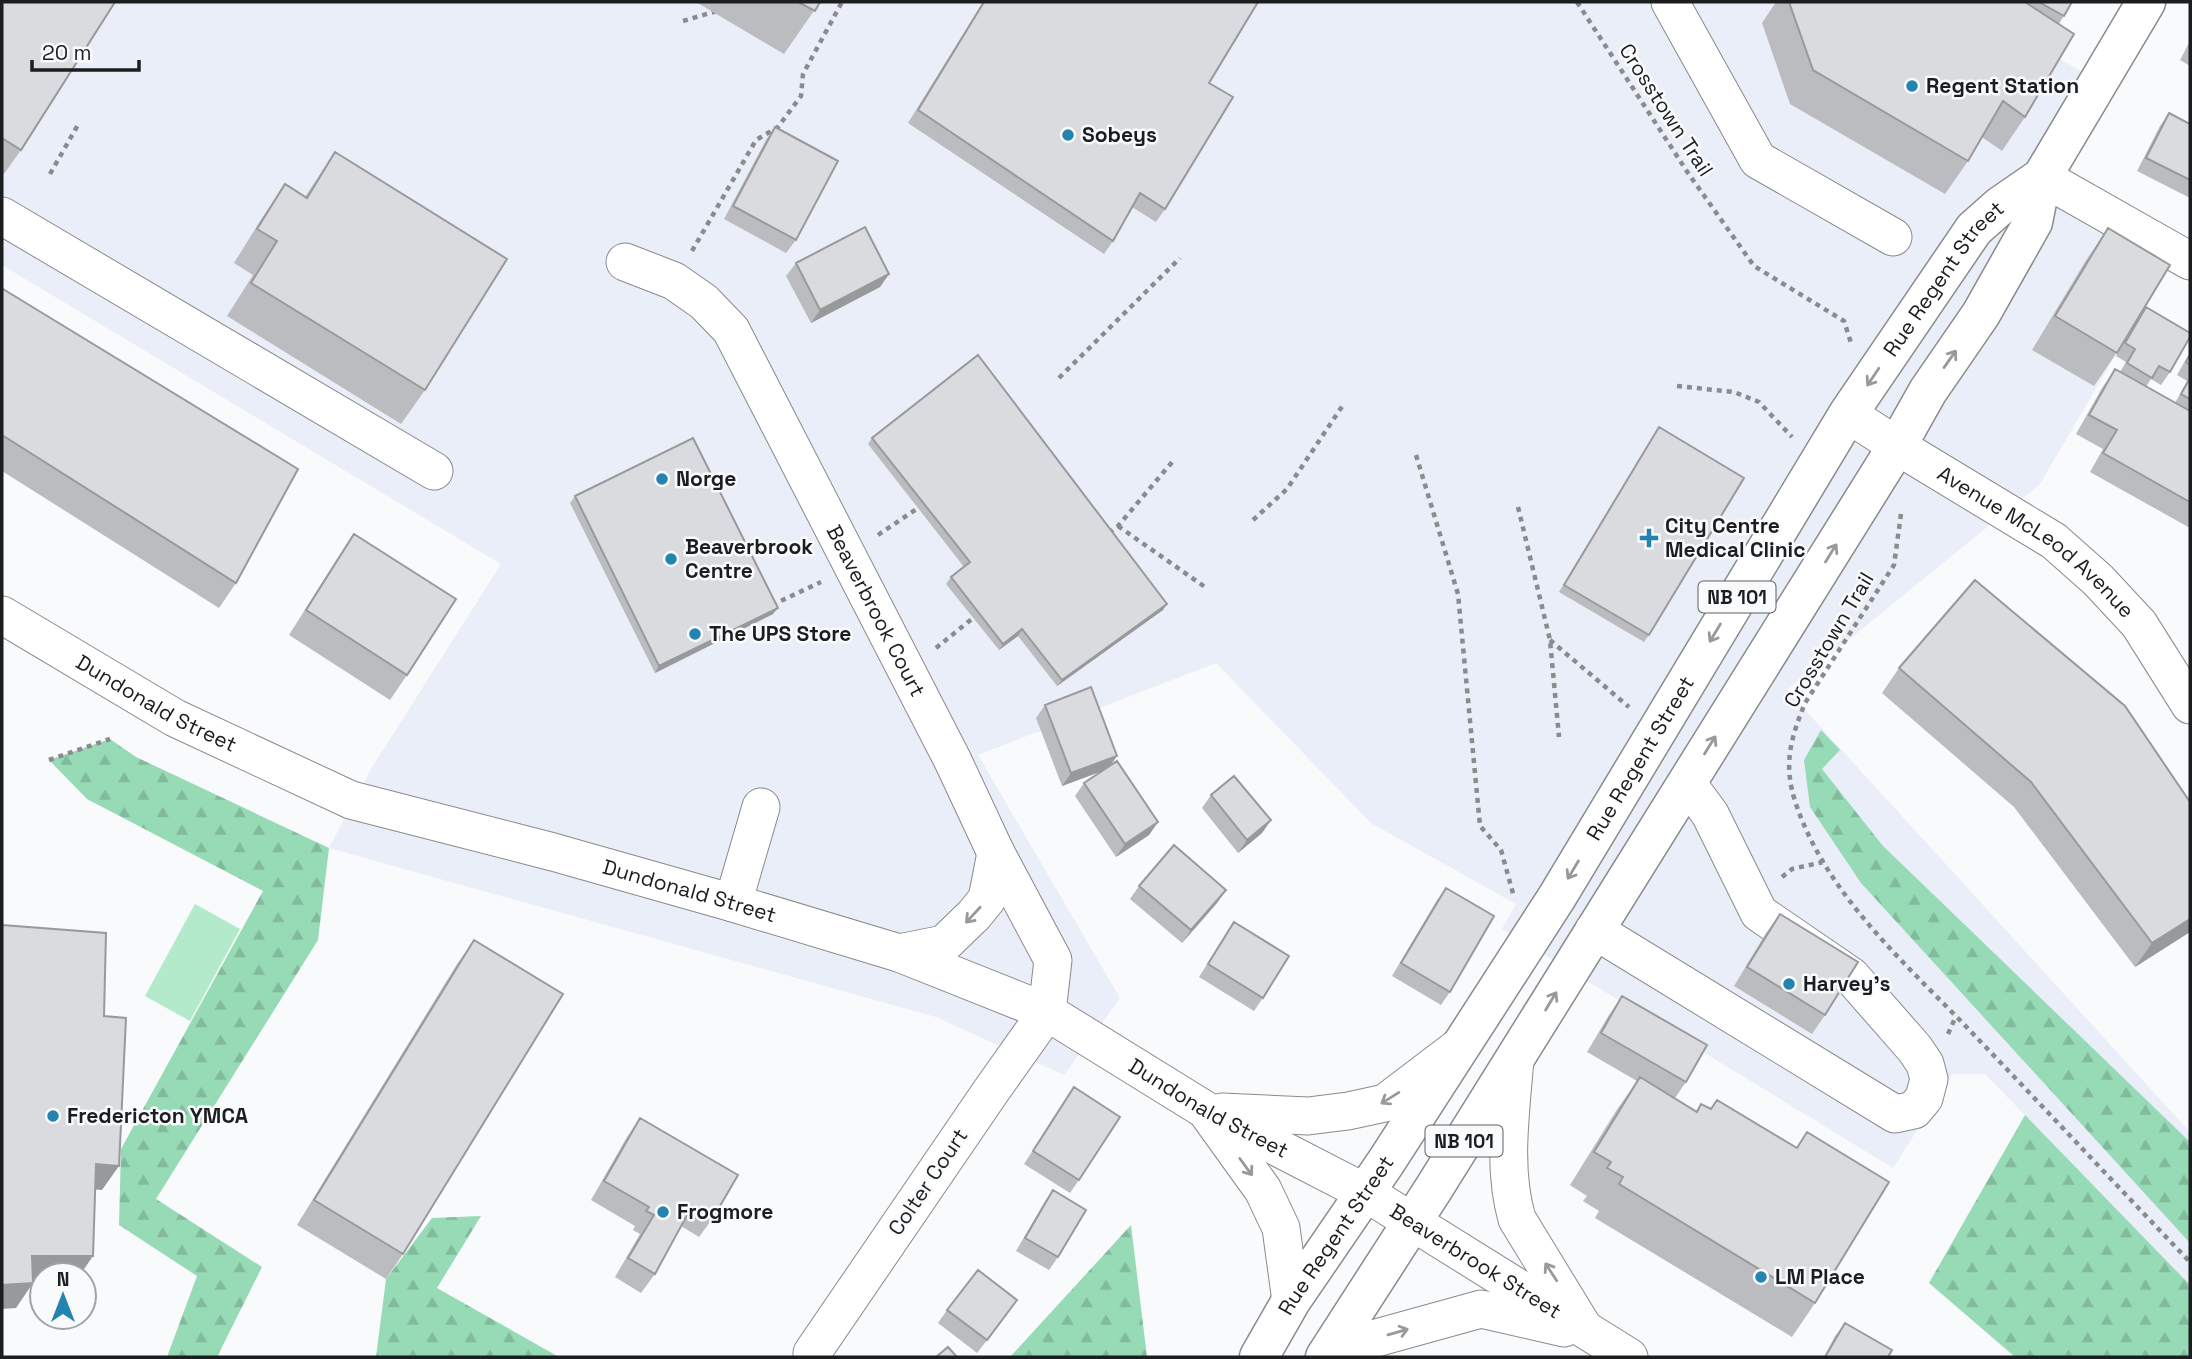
<svg xmlns="http://www.w3.org/2000/svg" width="2192" height="1359" font-family="'Space Grotesk',sans-serif">
  <style>
    .built { fill: #e9eef8 }
    .forest { fill: url(#forest-firs) }
    .green { fill: #b4eacc }
    .lines { fill: none; stroke-linecap: round; stroke-linejoin: round }
    .minor-casing { stroke: #898a8d; stroke-width: 39 }
    .major-casing { stroke: #898a8d; stroke-width: 41 }
    .path { stroke: #898b8c; stroke-width: 4.5; stroke-dasharray: 5 5; stroke-linecap: butt }
    .minor { stroke: #fff; stroke-width: 37 }
    .major { stroke: #fff; stroke-width: 38 }
    .wall { fill: #bbbcbf }
    .shaded-wall { fill: #98999b }
    .building { fill: #d9dbde; stroke: #98999b; stroke-width: 2 }
    .oneway { stroke: #99999a }
    .poi-dot { fill: #2483af; stroke: #f8fafc; stroke-width: 2.5 }
    .labels { text-anchor: middle; stroke-width: 5; stroke-linejoin: round; paint-order: stroke }
    .shield { fill: #f8fafc; stroke: #5e5f61; stroke-width: 2 }
    .shield-label { font-size: 19px; font-weight: bold; fill: #1c1d1e }
    .poi-label { font-size: 21px; font-weight: bold; fill: #1c1d1e; stroke: #f8fafc; text-anchor: start }
    .street-label { font-size: 21px; fill: #1c1d1e; stroke: #f8fafc }
  </style>
  <defs>
    <pattern id="forest-firs" width="22" height="20" patternUnits="userSpaceOnUse" patternTransform="scale(1.75)"><rect width="22" height="20" fill="#97dab6"/><path d="M5 1l3.5 6h-7zM16 11l3.5 6h-7z" fill="#82bb9c"/></pattern>
  </defs>
  <rect width="100%" height="100%" fill="#f8fafc"/>
  <path class="built" d="M2 2H1963L2099 82 2042 178 2176 252 2040 484 1787 690 2188 1130 2190 1128V1285L1985 1074H1953L1893 1168 1502 929 1516 904 1371 823 1216 663 978 755 1120 998 1064 1075 936 1017 329 848 371 769 501 564 2 265Z"/>
  <path class="forest" d="M1821 730 1840 750 1822 769 1883 846 2190 1142V1243L1861 883 1810 807 1804 760Z
    M110 739 136 757 329 848 318 940 156 1199 262 1267 217 1357H167L197 1276 119 1225 121 1149 263 891 87 799 49 760Z
    M2025 1115 2190 1285V1357H2015L1929 1283Z
    M481 1216 437 1288 559 1357H376L386 1279 432 1218Z
    M1131 1225 1147 1357H1010Z"/>
  <path class="green" d="M195 904 240 929 190 1021 145 996Z"/>
  <g class="lines">
    <g class="minor-casing">
      <g id="minor">
        <path d="M1670 2 1758 160 1893 237"/>
        <path d="M2042 177 2190 261"/>
        <path d="M2 216 434 471"/>
        <path id="s1" d="M625 262 674 281 704 302 731 330 953 761 996 853 1053 960 1047 1012 991 1091 812 1353"/>
        <path id="s2" d="M1848 414 1897 446 2054 541 2098 580 2139 624 2190 705"/>
        <path id="s3" d="M2 615 175 718 351 800 553 852 733 903 899 953 1047 1012 1207 1111 1366 1193 1629 1357"/>
        <path d="M733 903 761 807"/>
        <path d="M1594 930 1895 1114 1914 1110 1924 1098 1929 1079 1925 1064 1915 1049 1851 976 1759 913 1710 814 1687 783"/>
        <path d="M899 953 944 944 974 915 987 899 996 853"/>
        <path d="M1515 1059C1511 1112 1502 1167 1517 1219L1583 1327"/>
        <path d="M1222 1112 1308 1116 1348 1111 1385 1103 1456 1049"/>
        <path d="M1209 1115 1263 1190 1281 1228 1291 1301"/>
        <path d="M1335 1357 1369 1340 1481 1309 1564 1328"/>
      </g>
    </g>
    <g class="major-casing">
      <g id="major">
        <path id="s4" d="M1259 1357 1291 1301 1386 1162 1557 897 1848 414 1974 229 2000 206 2042 177"/>
        <path d="M1325 1357 1434 1188 1897 446 1928 391 1981 314 2033 222 2042 177 2146 2"/>
      </g>
    </g>
    <path class="path" d="M1577 2 1688 173 1754 266 1844 321 1851 343
      M683 21 717 11
      M50 174 79 123
      M692 251 756 140 778 127 801 96 803 74 842 2
      M1059 378 1180 258
      M1677 386 1734 392 1759 402 1792 437
      M1416 455 1458 594 1480 826 1501 850 1514 897
      M1518 507 1550 640 1559 737
      M1901 514 1894 565 1805 703C1791 738 1783 763 1795 801 1826 897 1911 968 1978 1039 2049 1113 2119 1188 2190 1262
      M1253 520 1287 489 1343 405
      M1118 526 1205 587
      M1109 533 1118 526 1173 461
      M878 535 918 508
      M772 605 821 582
      M1550 640 1629 707
      M936 648 973 618
      M49 760 110 739
      M1782 877 1792 869 1823 862
      M1948 1034 1956 1016"/>
    <use href="#minor" class="minor"/>
    <use href="#major" class="major"/>
  </g>
  <path class="wall" d="M2 2 21 150 4 174 2 173Z
    M696 2H820L784 54Z
    M983 2H1258L1209 83 1165 209 1156 222 1132 207 1113 241 1104 254 908 123Z
    M1776 2H2072L2059 24 2025 117 2002 151 1982 137 1968 161 1945 194 1790 104 1762 23Z
    M2190 41V66L2180 60Z
    M2169 113 2190 124V198L2137 171 2160 126Z
    M775 127 796 240 786 253 724 219 766 140Z
    M335 152 425 390 401 424 227 316 253 275 234 263 262 218 285 184 305 197Z
    M2108 228 2139 317 2170 372 2161 385 2151 379 2146 387 2175 403 2187 381 2177 375 2190 352V528L2090 472 2103 449 2076 434 2102 388 2115 369 2120 372 2126 362 2116 356 2126 339 2094 386 2032 350 2085 262Z
    M796 263 889 274 880 287 811 323 786 276Z
    M2 290 236 583 219 608 2 471Z
    M1659 427 1649 635 1644 642 1559 592Z
    M872 438 1163 610 1057 686 1018 636 999 650 946 584 951 577 964 567 868 444Z
    M575 496 773 614 655 673 570 503Z
    M354 534 407 675 390 700 289 635 337 559Z
    M1975 580 2190 932 2135 967 2014 807 1882 693 1899 668Z
    M1045 705 1109 767 1158 822 1149 835 1116 857 1075 796 1084 783 1104 770 1062 786 1036 718Z
    M1211 795 1271 820 1262 833 1238 853 1202 808Z
    M1139 886 1217 903 1182 943 1130 899Z
    M1446 888 1450 992 1441 1005 1392 976 1437 900Z
    M1780 914 1825 1015 1812 1034 1734 986 1766 933Z
    M1234 922 1263 998 1254 1011 1199 977Z
    M474 940 403 1254 386 1279 297 1225 457 964Z
    M1622 996 1686 1082 1675 1098 1696 1111 1701 1104 1711 1109 1717 1100 1796 1148 1807 1132 1815 1303 1792 1337 1595 1218 1599 1211 1583 1201 1587 1196 1570 1185 1616 1111 1637 1081 1587 1052 1609 1015Z
    M1074 1087 1079 1180 1070 1193 1024 1164Z
    M640 1118 713 1218 699 1237 681 1226 655 1274 641 1293 615 1277 640 1234 633 1230 635 1226 591 1200 627 1137Z
    M1053 1190 1058 1257 1049 1270 1016 1251 1044 1203Z
    M947 1310 1008 1313 977 1353 938 1323Z
    M1845 1323 1888 1357H1824L1835 1336Z"/>
  <path class="shaded-wall" d="M889 274 880 287 811 323 820 310Z
    M1167 604 1163 610 1057 686 1062 680Z
    M778 608 773 614 655 673 659 666Z
    M1022 629 1018 636 999 650 1003 644Z
    M1117 756 1108 769 1062 786 1071 773Z
    M1271 820 1262 833 1238 853 1247 840Z
    M1158 822 1149 835 1116 857 1125 844Z
    M1226 890 1217 903 1182 943 1191 930Z
    M2190 919V932L2135 967 2152 943Z
    M96 1164 119 1166 102 1190 79 1188Z
    M32 1256H93L80 1275H42V1281L15 1280Z
    M33 1283 16 1308 2 1309V1285Z"/>
  <path class="building" d="M2 2H115L21 150 2 138Z
    M798 2H820L815 11Z
    M984 2H1258L1209 83 1233 97 1165 209 1140 193 1113 241 918 110Z
    M1789 2H2025L2074 34 2025 117 2003 101 1968 161 1813 70Z
    M2039 2H2072L2064 16Z
    M2169 113 2190 124V180L2146 158Z
    M775 127 838 161 796 240 733 206Z
    M335 152 507 259 425 390 251 283 277 241 257 229 285 184 307 198Z
    M865 227 889 274 820 310 796 263Z
    M2108 228 2170 265 2117 353 2055 316Z
    M3 289 298 469 236 583 2 435V290Z
    M2146 307 2190 333V337L2170 372 2159 366 2152 378 2127 363 2135 349 2125 343Z
    M978 355 1167 604 1062 680 1022 629 1003 644 951 577 970 562 872 438Z
    M2190 355V365L2186 362Z
    M2115 369 2190 411V502L2103 453 2117 430 2089 415Z
    M2190 378V399L2181 394Z
    M1659 427 1744 478 1649 635 1564 585Z
    M693 438 778 608 659 666 575 496Z
    M354 534 456 599 407 675 306 610Z
    M1975 580 2125 706 2190 802V919L2152 943 2031 782 1899 668Z
    M1091 687 1117 756 1071 773 1045 705Z
    M1117 761 1158 822 1125 844 1084 783Z
    M1234 776 1271 820 1247 840 1211 795Z
    M1174 845 1226 890 1191 930 1139 886Z
    M1446 888 1494 916 1450 992 1401 963Z
    M1780 914 1858 962 1825 1015 1747 967Z
    M1234 922 1289 956 1263 998 1208 964Z
    M2 925 106 933 104 1016 126 1018 119 1166 96 1164 93 1256H32L33 1283 2 1285Z
    M474 940 563 994 403 1254 314 1200Z
    M1622 996 1707 1045 1686 1082 1601 1033Z
    M1640 1077 1697 1112 1701 1104 1711 1109 1717 1100 1797 1148 1807 1132 1889 1182 1815 1303 1619 1184 1623 1177 1607 1168 1611 1162 1594 1152Z
    M1074 1087 1120 1117 1079 1180 1033 1151Z
    M640 1118 738 1175 713 1218 692 1206 655 1274 628 1258 654 1215 646 1211 649 1207 604 1181Z
    M1053 1190 1086 1210 1058 1257 1025 1238Z
    M978 1270 1017 1300 987 1340 947 1310Z
    M1845 1323 1892 1350 1888 1357H1825Z
    M948 1347 957 1357H936Z"/>
  <defs><path id="oneway-shaft" d="M-6 0H5M1.5-3L5.5 0L1.5 3" fill="none" stroke-width="1.6" stroke-linecap="round" stroke-linejoin="round" transform="scale(1.75)"/></defs>
  <g class="oneway">
    <use href="#oneway-shaft" transform="translate(1950 359) rotate(-55)"/>
    <use href="#oneway-shaft" transform="translate(1873 377) rotate(124)"/>
    <use href="#oneway-shaft" transform="translate(1831 553) rotate(-58)"/>
    <use href="#oneway-shaft" transform="translate(1715 633) rotate(121)"/>
    <use href="#oneway-shaft" transform="translate(1710 745) rotate(-58)"/>
    <use href="#oneway-shaft" transform="translate(1573 870) rotate(121)"/>
    <use href="#oneway-shaft" transform="translate(973 915) rotate(133)"/>
    <use href="#oneway-shaft" transform="translate(1551 1001) rotate(-59)"/>
    <use href="#oneway-shaft" transform="translate(1390 1098) rotate(148)"/>
    <use href="#oneway-shaft" transform="translate(1246 1167) rotate(54)"/>
    <use href="#oneway-shaft" transform="translate(1551 1272) rotate(-123)"/>
    <use href="#oneway-shaft" transform="translate(1398 1332) rotate(-16)"/>
  </g>
  <g class="poi-dot">
    <circle cx="1912" cy="86" r="7"/>
    <circle cx="1068" cy="135" r="7"/>
    <circle cx="662" cy="479" r="7"/>
    <path d="M1645.5 527.5h7v7h7v7h-7v7h-7v-7h-7v-7h7z"/>
    <circle cx="671" cy="559" r="7"/>
    <circle cx="695" cy="634" r="7"/>
    <circle cx="1789" cy="984" r="7"/>
    <circle cx="53" cy="1116" r="7"/>
    <circle cx="663" cy="1212" r="7"/>
    <circle cx="1761" cy="1277" r="7"/>
  </g>
  <g class="labels">
    <g class="shield">
      <rect x="1698.5" y="581.5" width="77" height="31" rx="5"/>
      <rect x="1425.5" y="1125.5" width="77" height="31" rx="5"/>
    </g>
    <g class="shield-label">
      <text x="1737" y="604">NB 101</text>
      <text x="1464" y="1148">NB 101</text>
    </g>
    <g class="poi-label">
      <text x="1926" y="93">Regent Station</text>
      <text x="1082" y="142">Sobeys</text>
      <text x="676" y="486">Norge</text>
      <text x="1665" y="533">City Centre<tspan x="1665" dy="24">Medical Clinic</tspan></text>
      <text x="685" y="554">Beaverbrook<tspan x="685" dy="24">Centre</tspan></text>
      <text x="709" y="641">The UPS Store</text>
      <text x="1803" y="991">Harvey's</text>
      <text x="67" y="1123">Fredericton YMCA</text>
      <text x="677" y="1219">Frogmore</text>
      <text x="1775" y="1284">LM Place</text>
    </g>
    <g class="street-label">
      <text transform="translate(1666 110) rotate(57)" y="7">Crosstown Trail</text>
      <text dy="7" stroke="none"><textPath href="#s4" startOffset="1278">Rue Regent Street</textPath></text>
      <text dy="7" stroke="none"><textPath href="#s2" startOffset="228">Avenue McLeod Avenue</textPath></text>
      <text dy="7" stroke="none"><textPath href="#s1" startOffset="444">Beaverbrook Court</textPath></text>
      <text transform="translate(1829 640) rotate(-59)" y="7">Crosstown Trail</text>
      <text dy="7" stroke="none"><textPath href="#s3" startOffset="178">Dundonald Street</textPath></text>
      <text dy="7" stroke="none"><textPath href="#s4" startOffset="710">Rue Regent Street</textPath></text>
      <text dy="7" stroke="none"><textPath href="#s3" startOffset="746">Dundonald Street</textPath></text>
      <text dy="7" stroke="none"><textPath href="#s3" startOffset="1312">Dundonald Street</textPath></text>
      <text transform="translate(928 1182) rotate(-56)" y="7">Colter Court</text>
      <text dy="7" stroke="none"><textPath href="#s4" startOffset="144">Rue Regent Street</textPath></text>
      <text dy="7" stroke="none"><textPath href="#s3" startOffset="1620">Beaverbrook Street</textPath></text>
    </g>
  </g>
  <rect width="2192" height="1359" fill="none" stroke="#1c1d1e" stroke-width="7"/>
  <g transform="translate(63 1296)"><circle r="33" fill="#f8fafc" stroke="#a0a2a3" stroke-width="2"/>
  <path d="M0-5L12 26L0 18L-12 26Z" fill="#2483af"/>
  <text y="-10" font-size="19" font-weight="bold" text-anchor="middle" fill="#1c1d1e">N</text>
  </g>
  <path d="M32 60v10h107v-10" fill="none" stroke="#1c1d1e" stroke-width="3.5"/>
  <text x="42" y="60" font-size="21" fill="#1c1d1e" stroke="#f8fafc" stroke-width="5" paint-order="stroke">20 m</text>
</svg>
